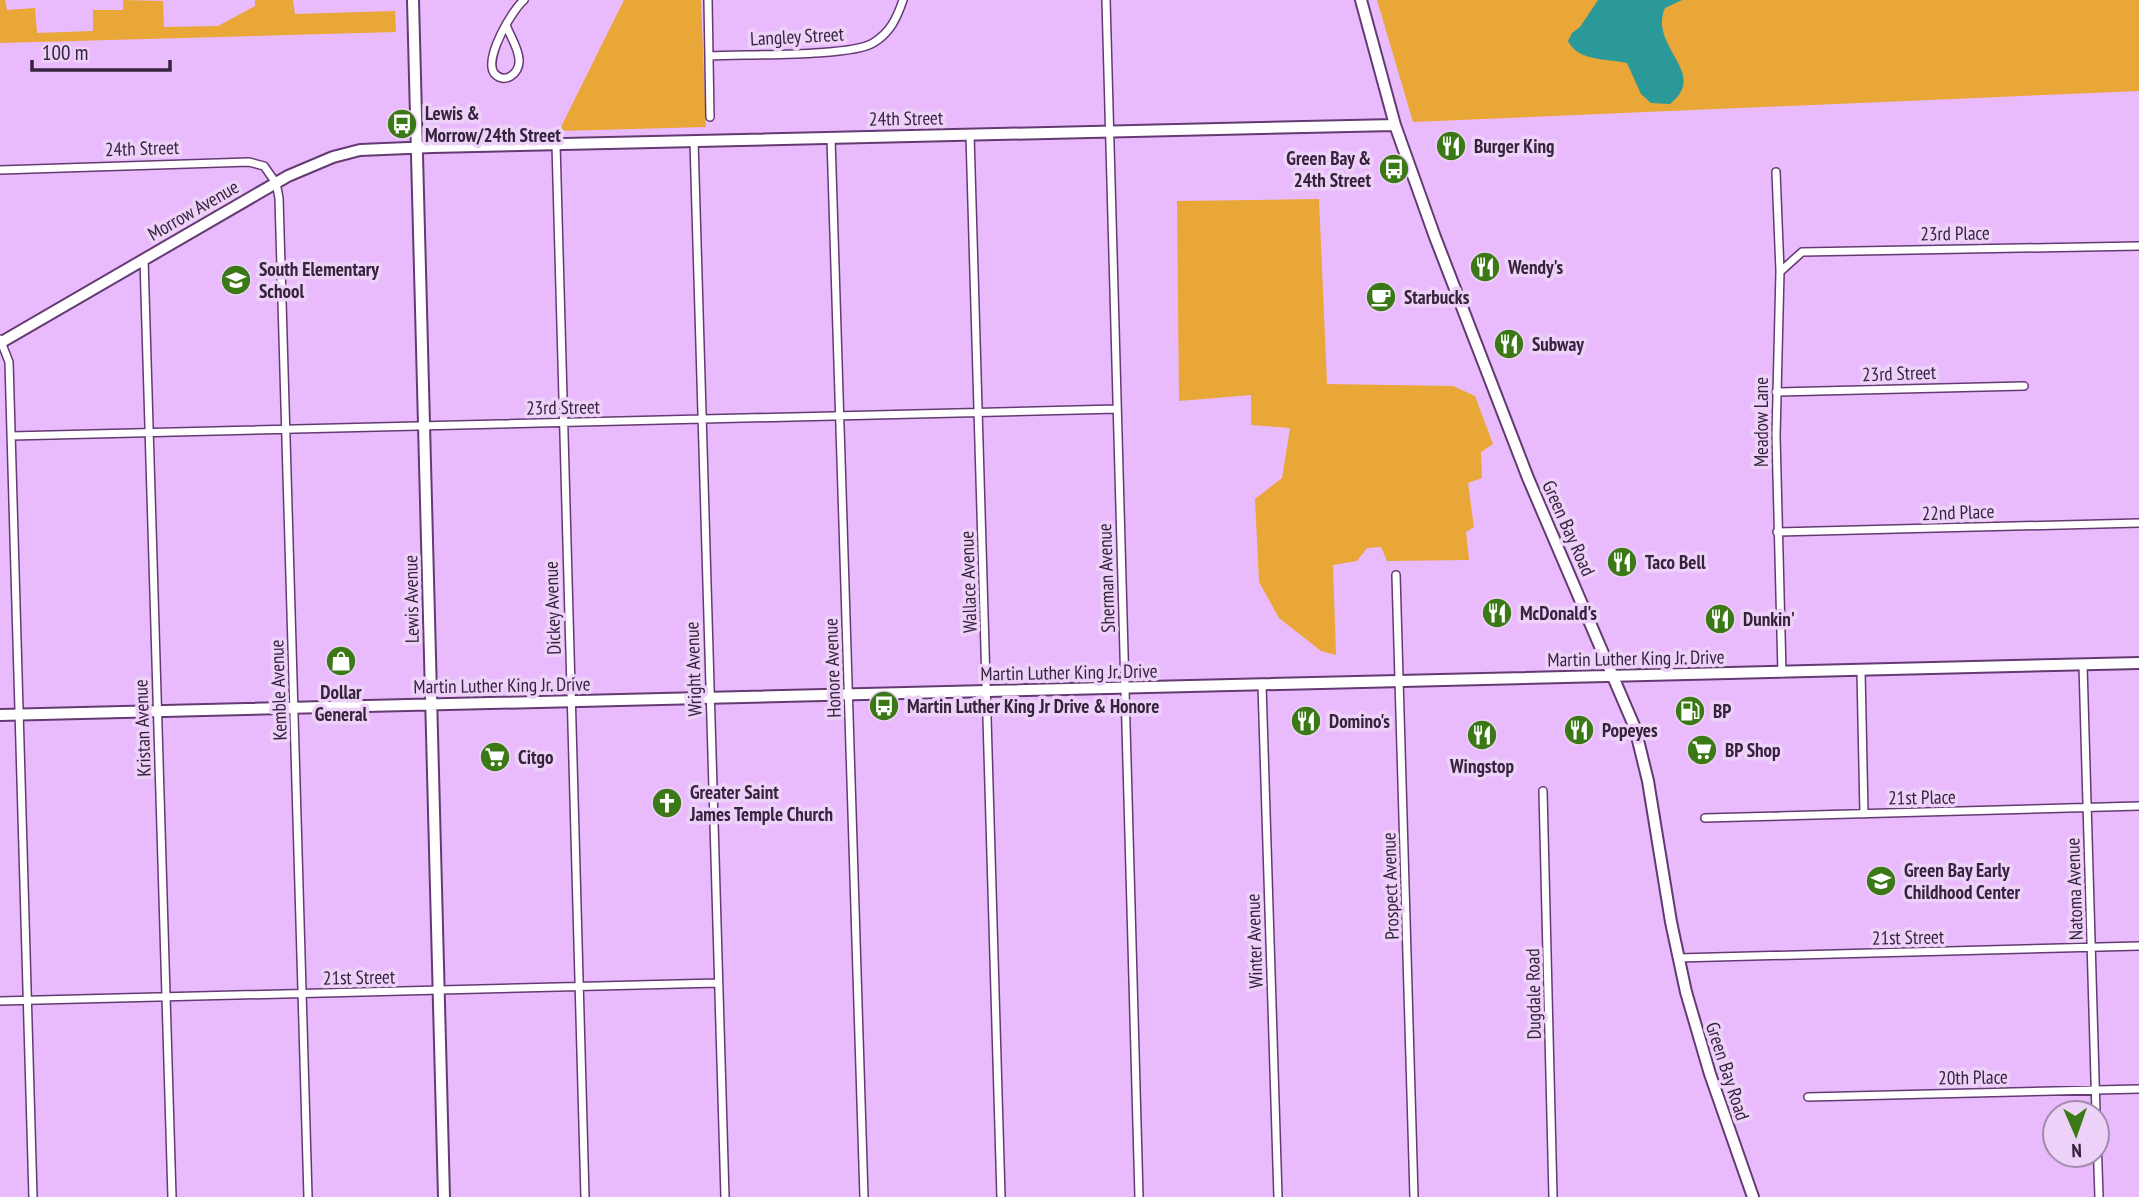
<svg xmlns="http://www.w3.org/2000/svg" width="2139" height="1197" font-family="'PT Sans Narrow',sans-serif">
  <style>
    .green { fill: #e8a736 }
    .water { fill: #2b989a }
    .lines { fill: none; stroke-linecap: round; stroke-linejoin: round }
    .street-casing { stroke: #643a72; stroke-width: 10 }
    .secondary-casing { stroke: #643a72; stroke-width: 14 }
    .street { stroke: #fff; stroke-width: 7 }
    .secondary { stroke: #fff; stroke-width: 10 }
    .labels { text-anchor: middle; stroke-width: 7; stroke-linejoin: round; paint-order: stroke }
    .street-label { font-size: 19px; fill: #35233c; stroke: #edd1f8 }
    .poi-label { font-size: 19px; font-weight: bold; fill: #35233c; stroke: #edd1f8; text-anchor: start }
  </style>
  <rect width="100%" height="100%" fill="#eabbfc"/>
  <path class="green" d="M0 0H5L7 10 35 8 37 33 93 31V10H123V0L163 1 164 27 218 26 255 6V0H293L295 14 395 11 396 32 0 43Z
    M624 0H701L706 127 559 131Z
    M1377 0H2139V91L1413 122Z
    M1319 199 1327 384 1453 386 1475 396 1493 444 1481 452 1482 478 1468 483 1474 527 1466 532 1469 560 1387 561 1381 547 1367 548 1357 561 1333 565 1336 655 1321 651 1279 618 1259 582 1255 499 1282 478 1290 428 1251 425V395L1179 401 1177 201Z"/>
  <path class="water" d="M1598 0H1682L1665 8C1648 47 1710 73 1670 104L1651 103 1641 94 1627 63C1605 58 1579 62 1568 41L1572 33 1580 27Z"/>
  <g class="lines">
    <g class="street-casing">
      <path id="street" d="M708 0 710 117
        M1106 0 1139 1197
        M506 25C510 36 519 49 519 60 520 74 504 85 494 73 484 58 512 10 524 0
        M710 56C742 54 850 57 873 43 890 33 897 18 903 0
        M970 135 1001 1197
        M831 138 864 1197
        M694 141 725 1197
        M556 144 585 1197
        M0 170 249 162 264 166 276 183 279 198 308 1197
        M1776 172 1780 271 1776 436 1782 673
        M144 259 172 1197
        M1781 271 1802 252 2139 246
        M0 339 9 362 33 1197
        M1776 392 2024 386
        M11 436 1117 409
        M1777 532 2139 523
        M1396 575 1414 1197
        M2083 665 2096 1113
        M1861 671 1864 814
        M1262 685 1278 1197
        M1543 791 1553 1197
        M1705 818 2139 806
        M1678 958 2139 946
        M0 1001 718 983
        M1808 1097 2139 1089
        M2097 1137 2099 1197"/>
    </g>
    <g class="secondary-casing">
      <path id="secondary" d="M413 0 444 1197
        M1361 0 1395 125 1435 237 1528 478 1635 728 1648 781 1671 922 1686 992 1710 1074 1753 1197
        M0 343 288 176 333 157 360 150 432 147 1395 125
        M0 715 2139 663"/>
    </g>
    <use href="#street" class="street"/>
    <use href="#secondary" class="secondary"/>
  </g>
  <defs>
    <g id="bus-disc" transform="scale(1.575)"><circle r="9.5" fill="#3a7915" stroke="#edd1f8"/><path d="M-5-6H5V4H4V6H2V4H-2V6H-4V4H-5ZM-3.5-4V0h7V-4ZM-3.5 1.2v1.5H-2V1.2ZM2 1.2v1.5H3.5V1.2Z" fill="#fff"/></g>
    <g id="restaurant-disc" transform="scale(1.575)"><circle r="9.5" fill="#3a7915" stroke="#edd1f8"/><path d="M-5-6h1v4h1v-4h1v4h1v-4h1v5L-1.5 .5V6h-2V.5L-5-1ZM5-6V6H3V1.5H1.5Q1.5-4 5-6Z" fill="#fff"/></g>
    <g id="school-disc" transform="scale(1.575)"><circle r="9.5" fill="#3a7915" stroke="#edd1f8"/><path d="M0-5L7-2L0 1L-7-2ZM-4 1L0 2.5L4 1V4Q0 6-4 4Z" fill="#fff"/></g>
    <g id="cafe-disc" transform="scale(1.575)"><circle r="9.5" fill="#3a7915" stroke="#edd1f8"/><path d="M-5.5-4.5H6V0H3Q3 3.5 0 3.5H-2.5Q-5.5 3.5-5.5 0ZM3-3.2v2h1.7v-2ZM-6 4.5H4V6H-6Z" fill="#fff"/></g>
    <g id="shop-disc" transform="scale(1.575)"><circle r="9.5" fill="#3a7915" stroke="#edd1f8"/><path d="M-5-2.5h2.3a2.7 3.5 0 0 1 5.4 0H5L5.5 6h-11ZM-1.5-2.5h3a1.5 2.3 0 0 0-3 0Z" fill="#fff"/></g>
    <g id="fuel-disc" transform="scale(1.575)"><circle r="9.5" fill="#3a7915" stroke="#edd1f8"/><path d="M-5.5-6h7V0h2V4h1.3V-2.5L3-4.5l.8-.8L6-3V5H2.5V1h-1V6h-7ZM-4.2-4.7v3.2H.2V-4.7Z" fill="#fff"/></g>
    <g id="supermarket-disc" transform="scale(1.575)"><circle r="9.5" fill="#3a7915" stroke="#edd1f8"/><path d="M-6-5.5h2.5l.6 2H6L4.5 2H-2.5L-4.4-4H-6ZM-1.5 3.2a1.3 1.3 0 1 0 .1 0ZM3 3.2a1.3 1.3 0 1 0 .1 0Z" fill="#fff"/></g>
    <g id="church-disc" transform="scale(1.575)"><circle r="9.5" fill="#3a7915" stroke="#edd1f8"/><path d="M-1.2-6h2.4v3.5h3.3v2.4h-3.3V6h-2.4V-.1h-3.3v-2.4h3.3Z" fill="#fff"/></g>
  </defs>
  <g fill-rule="evenodd">
    <use href="#bus-disc" x="402" y="124"/>
    <use href="#restaurant-disc" x="1451" y="146"/>
    <use href="#bus-disc" x="1394" y="169"/>
    <use href="#restaurant-disc" x="1485" y="267"/>
    <use href="#school-disc" x="236" y="280"/>
    <use href="#cafe-disc" x="1381" y="297"/>
    <use href="#restaurant-disc" x="1509" y="344"/>
    <use href="#restaurant-disc" x="1622" y="562"/>
    <use href="#restaurant-disc" x="1497" y="613"/>
    <use href="#restaurant-disc" x="1720" y="619"/>
    <use href="#shop-disc" x="341" y="661"/>
    <use href="#bus-disc" x="884" y="706"/>
    <use href="#fuel-disc" x="1690" y="711"/>
    <use href="#restaurant-disc" x="1306" y="721"/>
    <use href="#restaurant-disc" x="1579" y="730"/>
    <use href="#restaurant-disc" x="1482" y="735"/>
    <use href="#supermarket-disc" x="1702" y="750"/>
    <use href="#supermarket-disc" x="495" y="757"/>
    <use href="#church-disc" x="667" y="803"/>
    <use href="#school-disc" x="1881" y="881"/>
  </g>
  <g class="labels">
    <g class="street-label">
      <text transform="translate(797 36) rotate(-3)" y="7">Langley Street</text>
      <text transform="translate(906 118) rotate(-1)" y="7">24th Street</text>
      <text transform="translate(142 148) rotate(-2)" y="7">24th Street</text>
      <text transform="translate(193 210) rotate(-30)" y="7">Morrow Avenue</text>
      <text transform="translate(1955 233) rotate(-1)" y="7">23rd Place</text>
      <text transform="translate(1899 373) rotate(-2)" y="7">23rd Street</text>
      <text transform="translate(563 407) rotate(-1)" y="7">23rd Street</text>
      <text transform="translate(1761 422) rotate(-90)" y="7">Meadow Lane</text>
      <text transform="translate(1958 512) rotate(-2)" y="7">22nd Place</text>
      <text transform="translate(1569 528) rotate(66)" y="7">Green Bay Road</text>
      <text transform="translate(1106 578) rotate(-92)" y="7">Sherman Avenue</text>
      <text transform="translate(968 582) rotate(-92)" y="7">Wallace Avenue</text>
      <text transform="translate(411 599) rotate(-91)" y="7">Lewis Avenue</text>
      <text transform="translate(552 608) rotate(-92)" y="7">Dickey Avenue</text>
      <text transform="translate(1636 658) rotate(-1)" y="7">Martin Luther King Jr. Drive</text>
      <text transform="translate(832 668) rotate(-92)" y="7">Honore Avenue</text>
      <text transform="translate(693 669) rotate(-92)" y="7">Wright Avenue</text>
      <text transform="translate(1069 672) rotate(-1)" y="7">Martin Luther King Jr. Drive</text>
      <text transform="translate(502 685) rotate(-1)" y="7">Martin Luther King Jr. Drive</text>
      <text transform="translate(278 690) rotate(-92)" y="7">Kemble Avenue</text>
      <text transform="translate(142 728) rotate(-92)" y="7">Kristan Avenue</text>
      <text transform="translate(1922 797) rotate(-1)" y="7">21st Place</text>
      <text transform="translate(1390 886) rotate(-92)" y="7">Prospect Avenue</text>
      <text transform="translate(2074 889) rotate(-92)" y="7">Natoma Avenue</text>
      <text transform="translate(1908 937) rotate(-1)" y="7">21st Street</text>
      <text transform="translate(1254 941) rotate(-92)" y="7">Winter Avenue</text>
      <text transform="translate(359 977) rotate(-1)" y="7">21st Street</text>
      <text transform="translate(1533 994) rotate(-91)" y="7">Dugdale Road</text>
      <text transform="translate(1728 1071) rotate(72)" y="7">Green Bay Road</text>
      <text transform="translate(1973 1077) rotate(-1)" y="7">20th Place</text>
    </g>
    <g class="poi-label">
      <text x="425" y="120">Lewis &amp;<tspan x="425" dy="22">Morrow/24th Street</tspan></text>
      <text x="1474" y="153">Burger King</text>
      <text x="1371" y="165" text-anchor="end">Green Bay &amp;<tspan x="1371" dy="22">24th Street</tspan></text>
      <text x="1508" y="274">Wendy's</text>
      <text x="259" y="276">South Elementary<tspan x="259" dy="22">School</tspan></text>
      <text x="1404" y="304">Starbucks</text>
      <text x="1532" y="351">Subway</text>
      <text x="1645" y="569">Taco Bell</text>
      <text x="1520" y="620">McDonald's</text>
      <text x="1743" y="626">Dunkin'</text>
      <text x="341" y="699" text-anchor="middle">Dollar<tspan x="341" dy="22">General</tspan></text>
      <text x="907" y="713">Martin Luther King Jr Drive &amp; Honore</text>
      <text x="1713" y="718">BP</text>
      <text x="1329" y="728">Domino's</text>
      <text x="1602" y="737">Popeyes</text>
      <text x="1725" y="757">BP Shop</text>
      <text x="518" y="764">Citgo</text>
      <text x="1482" y="773" text-anchor="middle">Wingstop</text>
      <text x="690" y="799">Greater Saint<tspan x="690" dy="22">James Temple Church</tspan></text>
      <text x="1904" y="877">Green Bay Early<tspan x="1904" dy="22">Childhood Center</tspan></text>
    </g>
  </g>
  <g transform="translate(2076 1134) rotate(178)"><circle r="33" fill="#edd1f8" stroke="#a38bad" stroke-width="2"/>
  <path d="M0-5L12 26L0 18L-12 26Z" fill="#3a7915"/>
  <text y="-10" font-size="19" font-weight="bold" text-anchor="middle" fill="#35233c">N</text>
  </g>
  <path d="M32 60v10h138v-10" fill="none" stroke="#35233c" stroke-width="3.5"/>
  <text x="42" y="60" font-size="21" fill="#35233c" stroke="#edd1f8" stroke-width="5" paint-order="stroke">100 m</text>
</svg>
